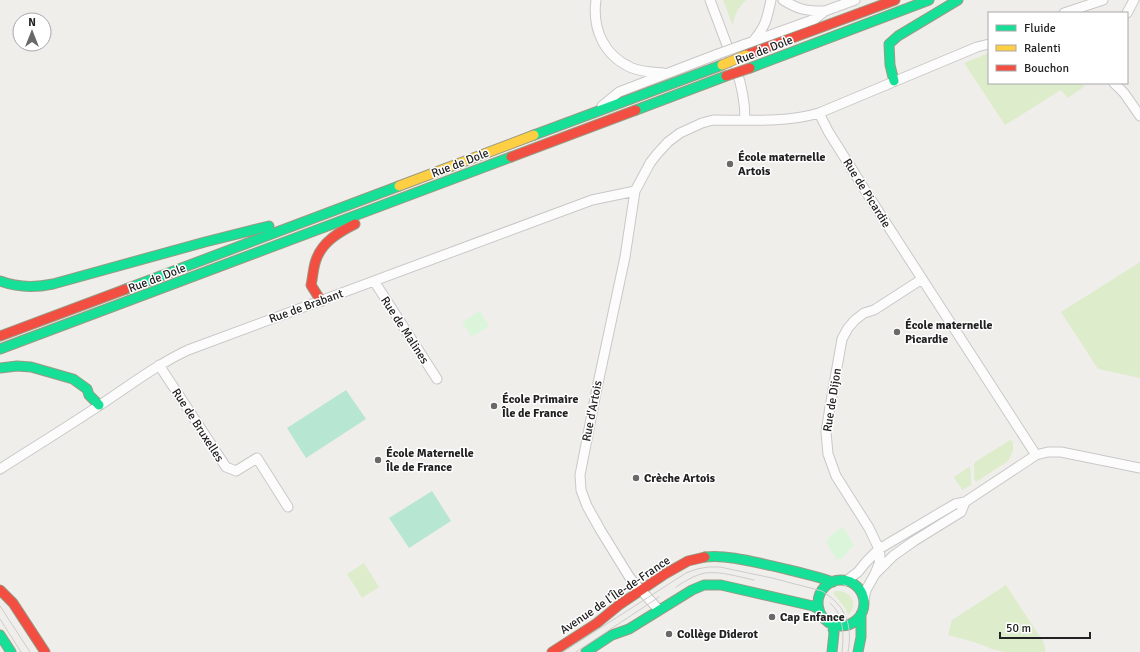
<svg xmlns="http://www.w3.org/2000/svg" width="1140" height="652" font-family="Signika,sans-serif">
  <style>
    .grass { fill: #ddeccb }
    .park { fill: #daf5da }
    .pitch { fill: #b7e6d2 }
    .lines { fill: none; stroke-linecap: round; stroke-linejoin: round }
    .street-casing { stroke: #c9c8c7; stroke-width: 11 }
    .fast-casing { stroke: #999a82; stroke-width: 11 }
    .slow-casing { stroke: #999a82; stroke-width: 11 }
    .jam-casing { stroke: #999a82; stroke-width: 11 }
    .street { stroke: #fdfcfc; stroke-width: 9 }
    .fast { stroke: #16e098; stroke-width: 9 }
    .slow { stroke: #ffcf43; stroke-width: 9 }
    .jam { stroke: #f24e42; stroke-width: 9 }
    .tram { stroke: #ccc; stroke-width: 1 }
    .street-bridge-casing { stroke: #c9c8c7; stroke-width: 11; stroke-linecap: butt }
    .slow-bridge-casing { stroke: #a79c86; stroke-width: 11; stroke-linecap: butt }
    .jam-bridge-casing { stroke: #a79c86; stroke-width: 11; stroke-linecap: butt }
    .street-bridge { stroke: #fdfcfc; stroke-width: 9 }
    .slow-bridge { stroke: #ffcf43; stroke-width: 9 }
    .jam-bridge { stroke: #f24e42; stroke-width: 9 }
    .poi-dot { fill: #6a6968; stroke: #fff; stroke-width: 1.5 }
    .labels { text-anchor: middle; stroke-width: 3; stroke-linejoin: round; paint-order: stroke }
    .street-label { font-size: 12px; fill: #222; stroke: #fff }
    .poi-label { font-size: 12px; font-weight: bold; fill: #222; stroke: #fff; text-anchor: start }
  </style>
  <rect width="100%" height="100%" fill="#f0eeeb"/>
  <path class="grass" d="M723 0H746C738 8 734 15 733 26Z
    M989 53V83H1077L1085 86 1068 98 1061 90 1005 125 964 63Z
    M1140 262V378L1098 369 1061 312Z
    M1010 440 1013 442V451L1008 461 976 482 974 479V464L975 462Z
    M969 467H970L971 474V485L962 490 954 477Z
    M364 563 379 587 362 598 347 574Z
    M1006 585 1044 643 1045 650V652H1004L992 649 974 642 948 635 952 620Z
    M836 591C850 590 860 604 848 615L845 608 833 593Z"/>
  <path class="park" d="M480 311 489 326 472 337 462 322Z
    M843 527 854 545 843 557 837 560C823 539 823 540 843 527Z"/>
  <path class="pitch" d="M346 390 366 419 306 458 287 428Z
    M432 491 451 521 409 548 389 518Z"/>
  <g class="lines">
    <g class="street-casing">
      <path id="street" d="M596 0C592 29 604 56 632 68 642 72 653 72 663 73
        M710 0 731 56
        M783 0C799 10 806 11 825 11
        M1064 13 1103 0
        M1127 13 1134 0
        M754 40C766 26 767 18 771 0
        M743 45 815 19 825 11 855 0
        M736 69C742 86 745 102 745 120
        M1114 83 1124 93 1140 116
        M602 106 619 92 718 54
        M819 113 828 131 875 206 1036 455
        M374 281 437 379
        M159 365 226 467 236 471 257 458 288 507
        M0 469C33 448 67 427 100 405 129 386 156 365 188 350L592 200 635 191
        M875 574 879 564 880 556 879 549 869 528 836 476 828 454 826 432 830 407 842 339 848 328 855 320 864 313 874 310 922 279
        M846 581 858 572 866 562 879 549 955 504 965 502 1036 455 1048 452H1061L1140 468
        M864 599 866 590 875 574 893 556 914 541 961 512 965 502
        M659 610 630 578 601 531 587 506 581 490 580 475 597 388 625 257 635 191 650 163 657 154 668 142 680 133 702 123 713 120C748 120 785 123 819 113L977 47 989 44"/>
    </g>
    <g class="fast-casing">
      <path id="fast" d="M750 68 929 0
        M894 81 890 65 889 44 898 36 958 0
        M636 110 726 76
        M534 135 722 65
        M0 281C18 288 34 288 53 284L205 242 269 226
        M126 289 399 186
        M0 349 511 157
        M0 368 17 366 31 367 73 379 87 389 89 395 99 405
        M705 557C728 555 750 561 773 566 793 571 813 575 833 582
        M818 603a23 23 0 1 1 46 0a23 23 0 1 1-46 0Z
        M832 624 834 633 832 652
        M0 635 11 652
        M586 652 612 635 629 629 692 590 704 585H721L813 606 819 609
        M858 652 861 637V614"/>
    </g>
    <g class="slow-casing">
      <path id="slow" d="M399 186 534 135"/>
    </g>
    <g class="jam-casing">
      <path id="jam" d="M746 55 895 0
        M511 157 636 110
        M321 301 311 285C313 277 313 268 316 260 322 242 339 232 355 224
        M0 336 126 289
        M0 590 13 603 45 652
        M552 652 597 623 619 605 665 574 688 561 705 557"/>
    </g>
    <use href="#street" class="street"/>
    <use href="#fast" class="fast"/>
    <use href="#slow" class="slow"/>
    <use href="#jam" class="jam"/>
    <path class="tram" d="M676 587C685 581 695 575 705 573 721 571 739 577 754 580
      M830 603C844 615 844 635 842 652
      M0 606 30 652
      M0 619 21 652
      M563 652 686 573 697 569 708 567H720L772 578 822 591C846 606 853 625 848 652
      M576 652 659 597"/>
    <g class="street-bridge-casing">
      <path id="street-bridge" d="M718 54 743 45"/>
    </g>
    <g class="slow-bridge-casing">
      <path id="slow-bridge" d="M722 65 746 55"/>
    </g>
    <g class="jam-bridge-casing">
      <path id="jam-bridge" d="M726 76 750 68"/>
    </g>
    <use href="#street-bridge" class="street-bridge"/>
    <use href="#slow-bridge" class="slow-bridge"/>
    <use href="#jam-bridge" class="jam-bridge"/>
  </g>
  <g class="poi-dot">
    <circle cx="730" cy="164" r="4"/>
    <circle cx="897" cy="332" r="4"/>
    <circle cx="494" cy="406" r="4"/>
    <circle cx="378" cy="460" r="4"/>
    <circle cx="636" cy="478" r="4"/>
    <circle cx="772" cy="617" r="4"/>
    <circle cx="669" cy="634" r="4"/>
  </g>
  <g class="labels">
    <g class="street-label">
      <text transform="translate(764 50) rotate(-21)" y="4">Rue de Dole</text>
      <text transform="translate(460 163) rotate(-21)" y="4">Rue de Dole</text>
      <text transform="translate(867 193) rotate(58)" y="4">Rue de Picardie</text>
      <text transform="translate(157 278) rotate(-21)" y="4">Rue de Dole</text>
      <text transform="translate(306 306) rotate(-20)" y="4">Rue de Brabant</text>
      <text transform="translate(405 330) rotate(57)" y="4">Rue de Malines</text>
      <text transform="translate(832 400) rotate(-81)" y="4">Rue de Dijon</text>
      <text transform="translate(592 411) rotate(-79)" y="4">Rue d'Artois</text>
      <text transform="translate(198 425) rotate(57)" y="4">Rue de Bruxelles</text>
      <text transform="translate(615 595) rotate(-34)" y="4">Avenue de l’Île-de-France</text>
    </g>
    <g class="poi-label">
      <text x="738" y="161">École maternelle<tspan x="738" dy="14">Artois</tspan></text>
      <text x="905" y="329">École maternelle<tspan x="905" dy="14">Picardie</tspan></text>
      <text x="502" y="403">École Primaire<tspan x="502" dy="14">Île de France</tspan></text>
      <text x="386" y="457">École Maternelle<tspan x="386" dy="14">Île de France</tspan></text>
      <text x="644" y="482">Crèche Artois</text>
      <text x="780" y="621">Cap Enfance</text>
      <text x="677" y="638">Collège Diderot</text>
    </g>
  </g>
  <rect x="988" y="12" width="140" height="72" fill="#ffffff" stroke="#a7a7a7"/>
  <rect x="996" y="25" width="20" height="6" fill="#16e098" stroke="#a7a7a7"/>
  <text x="1024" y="32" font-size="12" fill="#222222">Fluide</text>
  <rect x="996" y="45" width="20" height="6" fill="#ffcf43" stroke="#a7a7a7"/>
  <text x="1024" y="52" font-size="12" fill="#222222">Ralenti</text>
  <rect x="996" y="65" width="20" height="6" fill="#f24e42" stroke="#a7a7a7"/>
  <text x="1024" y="72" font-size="12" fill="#222222">Bouchon</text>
  <g transform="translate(32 32)"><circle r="19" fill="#ffffff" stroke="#a7a7a7"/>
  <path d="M0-3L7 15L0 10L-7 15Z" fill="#6a6968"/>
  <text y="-6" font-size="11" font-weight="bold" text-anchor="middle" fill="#222222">N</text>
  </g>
  <path d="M1000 632v6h90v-6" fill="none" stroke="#222222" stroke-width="2"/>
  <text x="1006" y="632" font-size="12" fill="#222222" stroke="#ffffff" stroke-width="3" paint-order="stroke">50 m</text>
</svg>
